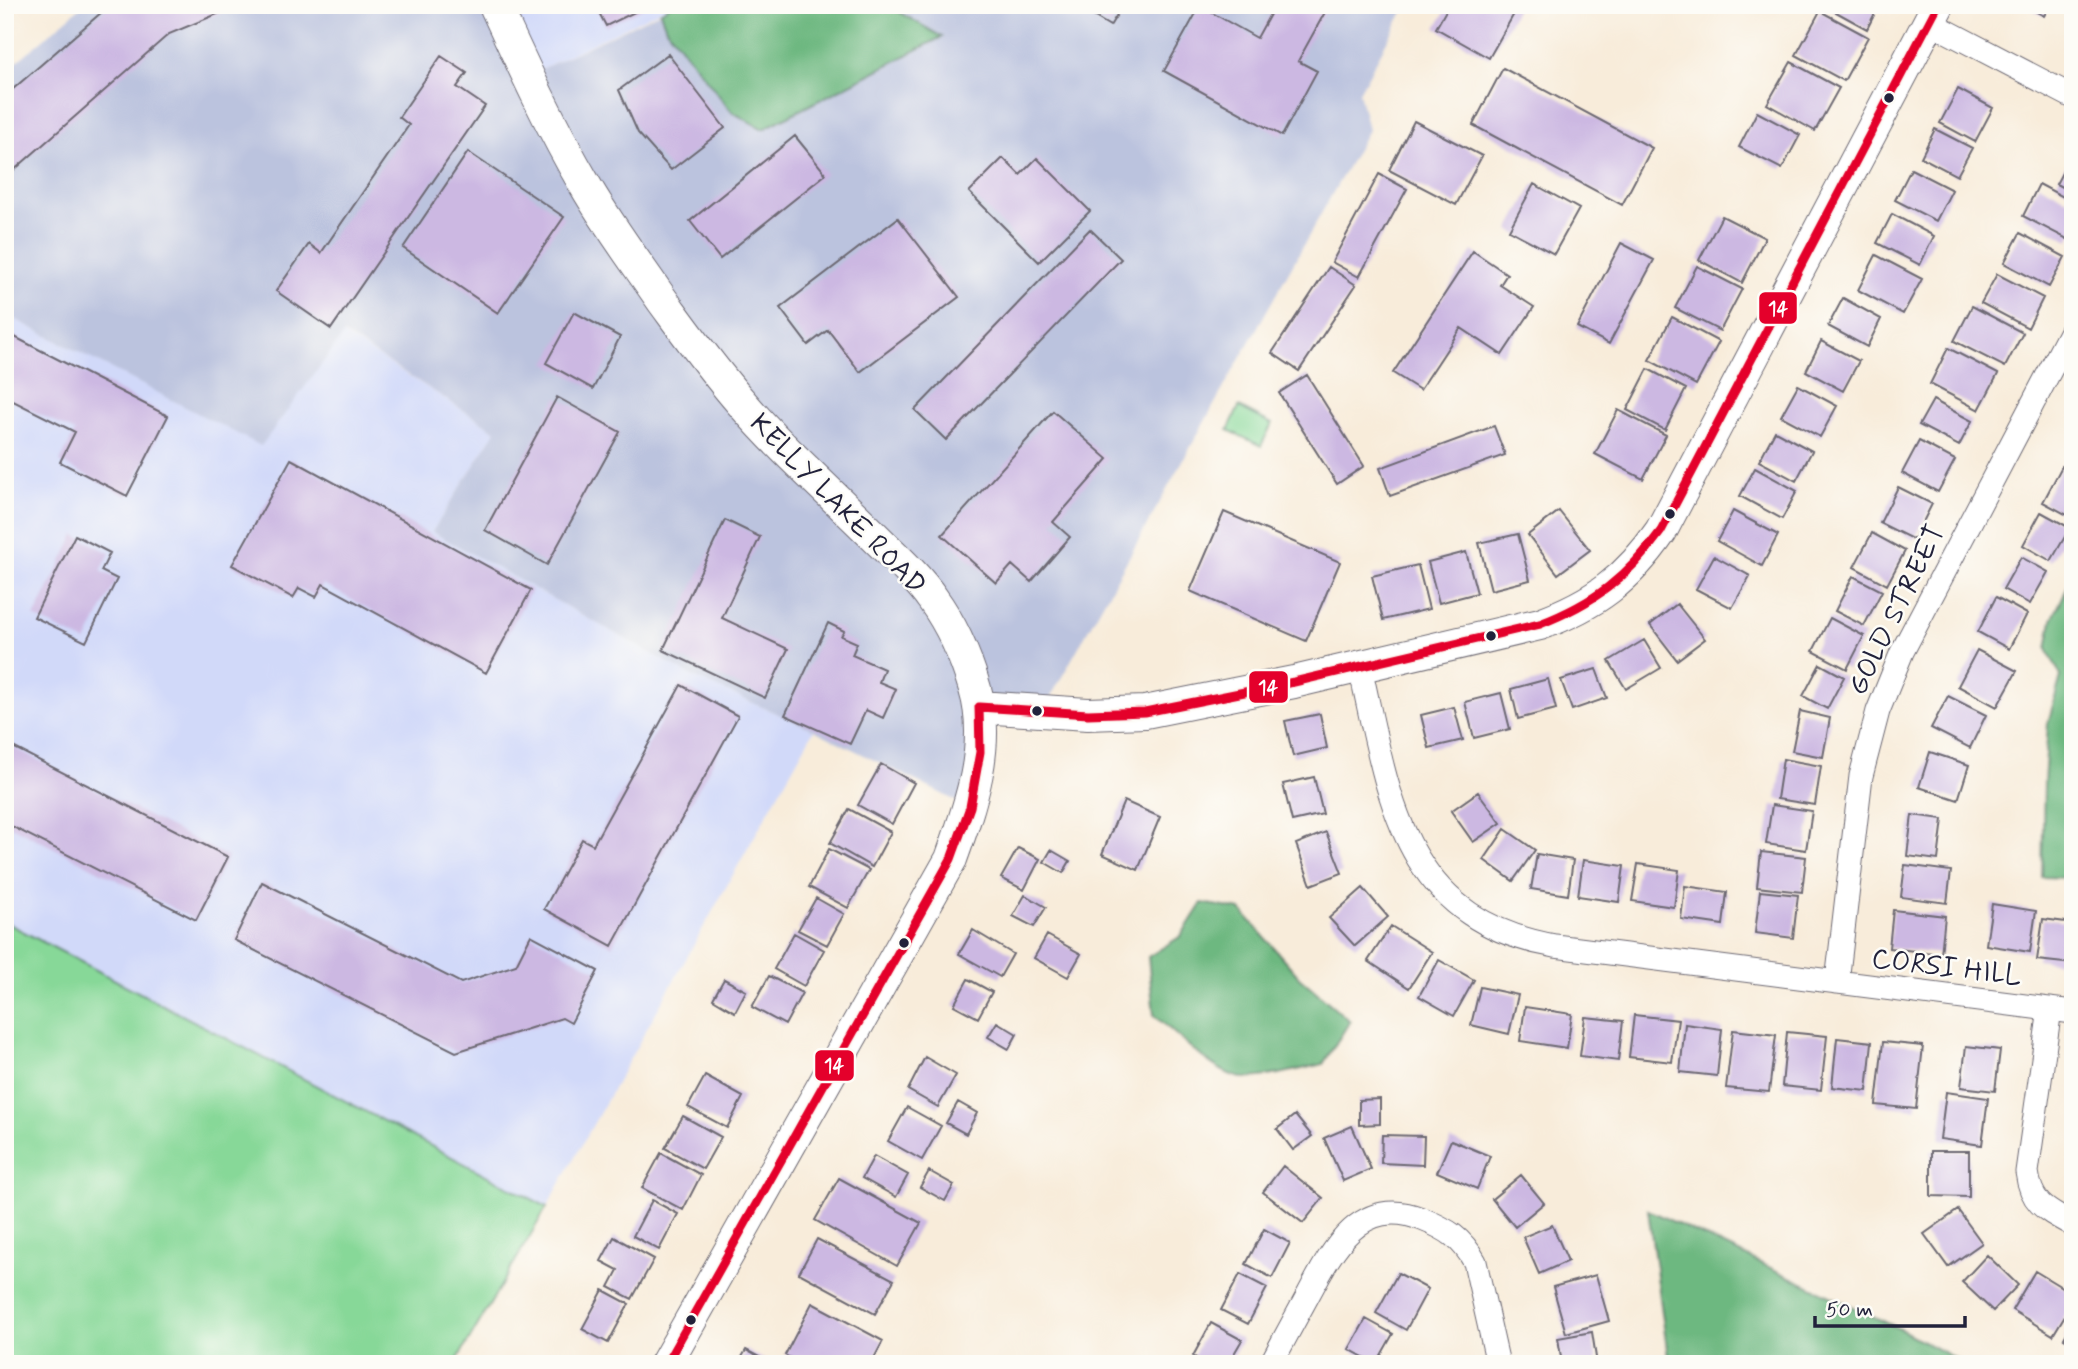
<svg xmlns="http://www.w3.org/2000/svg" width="2078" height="1369" font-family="Mynerve,sans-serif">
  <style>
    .built { fill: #d1d9f9 }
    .industrial { fill: #bbc3de }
    .green { fill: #87d898; stroke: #547d6a; stroke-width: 2 }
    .forest { fill: #6db880; stroke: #486d5e; stroke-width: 2 }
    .building { fill: #ccb8e2 }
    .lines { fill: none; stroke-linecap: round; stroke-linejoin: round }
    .street-casing { stroke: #6d6973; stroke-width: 25 }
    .secondary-casing { stroke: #6d6973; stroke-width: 34 }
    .street { stroke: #fff; stroke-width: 23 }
    .secondary { stroke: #fff; stroke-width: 32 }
    .bus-1-casing { stroke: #fdfcf7; stroke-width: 14 }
    .bus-1 { stroke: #e4002b; stroke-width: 9 }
    .bus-dot { fill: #22223b; stroke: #fdfcf7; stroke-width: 2.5 }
    .labels { text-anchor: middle; stroke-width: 5; stroke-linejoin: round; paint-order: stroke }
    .street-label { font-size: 28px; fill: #22223b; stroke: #fdfcf7 }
    .line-badge { stroke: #fdfcf7; stroke-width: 2.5 }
    .badge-label { font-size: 19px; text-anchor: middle; font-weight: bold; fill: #fff }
  </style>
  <rect width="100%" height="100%" fill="#fdfcf7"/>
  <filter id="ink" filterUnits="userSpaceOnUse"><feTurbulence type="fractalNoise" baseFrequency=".0143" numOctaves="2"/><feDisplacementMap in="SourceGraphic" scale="14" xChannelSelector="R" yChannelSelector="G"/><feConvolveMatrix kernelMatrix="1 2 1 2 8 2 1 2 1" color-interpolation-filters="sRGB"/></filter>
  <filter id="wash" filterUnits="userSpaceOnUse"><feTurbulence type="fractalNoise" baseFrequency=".00686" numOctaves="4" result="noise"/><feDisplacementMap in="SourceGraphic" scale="28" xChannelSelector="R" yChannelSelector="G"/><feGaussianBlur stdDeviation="1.57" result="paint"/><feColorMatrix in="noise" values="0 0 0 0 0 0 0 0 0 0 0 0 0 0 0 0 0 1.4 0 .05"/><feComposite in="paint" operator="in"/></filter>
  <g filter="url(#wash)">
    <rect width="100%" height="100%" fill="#f8ecda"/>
    <path class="built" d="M497 5H671L529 75Z
      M5 314 260 445 343 334 496 431 432 532 692 676 814 730 547 1207 5 922Z"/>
    <path class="industrial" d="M83 5H497L529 75 660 12 666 28 732 112 763 129 942 38 887 5H1407L1359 92 1368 130 1044 709 977 706 968 807 814 730 692 676 432 532 496 431 344 334 261 446 5 314V72Z"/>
    <path class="green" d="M1239 407 1272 424 1261 446 1228 430Z
      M5 922 547 1207 455 1364H5Z"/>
    <path class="forest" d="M671 5H887L942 37 763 129 732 112 666 28 660 12Z
      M2073 575V878L2042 877 2044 783 2048 723 2061 676 2047 649 2052 620Z
      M1202 903 1241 910 1299 977 1350 1021 1323 1064C1305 1068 1253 1082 1237 1077 1210 1069 1176 1034 1154 1015L1148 957 1181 936Z
      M1648 1210 1900 1329 1965 1364H1669Z"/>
    <g id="blocks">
      <path class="building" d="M110 5H239L169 34 5 178V96Z
        M595 5H649L606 26Z
        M1075 5H1123L1110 26Z
        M1275 5H1329L1298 61 1317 71 1282 136 1164 71 1200 6 1257 38Z
        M1449 5H1519L1489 58 1436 28Z
        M1828 5H1879L1867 29 1827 7Z
        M2024 5H2050L2044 16Z
        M1820 11 1868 37 1844 81 1796 55Z
        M668 54 725 128 671 170 638 133 619 90Z
        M441 56 467 73 457 87 485 106 331 329 276 291 309 244 321 253 409 125 399 117Z
        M1791 62 1839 88 1815 131 1767 104Z
        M1503 68 1652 148 1622 205 1473 125Z
        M1958 89 1993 108 1975 142 1940 123Z
        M1757 112 1800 135 1782 169 1739 147Z
        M1414 121 1482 156 1456 205 1389 170Z
        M1935 129 1972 148 1957 176 1921 157Z
        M795 136 826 174 720 259 690 221Z
        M468 152 564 217 498 313 403 248Z
        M2073 152V193L2056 184Z
        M1003 158 1020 175 1037 158 1090 211 1039 262 969 192Z
        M1911 169 1952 190 1936 221 1895 200Z
        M1379 174 1407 189 1359 277 1332 262Z
        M1534 184 1579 209 1554 254 1509 230Z
        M2039 184 2073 202V233L2069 240 2023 216Z
        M1892 214 1934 236 1920 265 1877 243Z
        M1722 216 1765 238 1742 283 1699 260Z
        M898 218 959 297 860 372 828 330 808 345 780 308Z
        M1090 229 1121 259 946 440 915 410Z
        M2020 233 2065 257 2049 287 2004 263Z
        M1621 243 1654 260 1609 344 1577 327Z
        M1473 251 1507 274 1500 285 1534 307 1502 355 1461 328 1420 390 1393 373Z
        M1876 255 1922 279 1903 314 1858 290Z
        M1697 266 1742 289 1720 331 1675 308Z
        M1329 267 1356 285 1299 371 1272 353Z
        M1997 274 2043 298 2028 328 1981 303Z
        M1843 298 1881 319 1867 347 1828 326Z
        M1972 306 2023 333 2005 367 1954 341Z
        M574 312 620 337 593 389 546 363Z
        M1672 317 1719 342 1696 385 1649 360Z
        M5 332 168 416 127 496 60 462 75 432 5 397Z
        M1821 341 1859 361 1843 391 1806 371Z
        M1948 348 1998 374 1979 410 1930 384Z
        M1648 369 1686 389 1665 430 1627 410Z
        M1307 375 1364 466 1337 484 1279 393Z
        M1798 385 1837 406 1820 437 1781 416Z
        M557 397 620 432 547 565 485 530Z
        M1933 400 1972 421 1959 446 1919 425Z
        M1618 410 1666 435 1643 479 1595 454Z
        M1053 411 1108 459 1053 522 1070 537 1031 582 1012 565 996 583 942 535Z
        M1494 426 1505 455 1390 496 1380 468Z
        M1775 431 1812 451 1796 481 1759 461Z
        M1919 441 1955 460 1938 492 1902 473Z
        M291 459 531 590 486 673 323 584 316 597 299 588 293 598 232 565Z
        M2062 466 2073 472V505L2067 515 2043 502Z
        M1755 468 1797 491 1782 519 1740 496Z
        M1898 487 1932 504 1914 540 1880 523Z
        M1559 511 1590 550 1558 574 1528 535Z
        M1733 511 1778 535 1762 566 1717 541Z
        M1224 512 1340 562 1306 641 1190 591Z
        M2041 512 2070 528 2051 561 2023 545Z
        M725 520 760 537 722 618 788 649 765 698 663 650Z
        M1872 533 1905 551 1887 585 1854 567Z
        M1518 534 1530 580 1491 590 1479 543Z
        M75 535 110 553 101 571 117 579 86 642 34 617Z
        M1466 552 1477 593 1439 603 1428 562Z
        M1714 556 1750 576 1732 608 1696 589Z
        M2021 557 2048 572 2030 604 2003 589Z
        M1418 565 1429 609 1383 620 1372 576Z
        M1853 576 1882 591 1864 626 1835 611Z
        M1996 597 2027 614 2009 649 1978 632Z
        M1677 604 1705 639 1677 660 1650 625Z
        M1830 618 1864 636 1847 669 1813 651Z
        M828 623 844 631 841 636 857 643 852 655 884 669 879 682 896 689 883 718 866 710 850 744 785 715Z
        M1644 640 1661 668 1626 689 1609 661Z
        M1977 650 2017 671 1997 707 1958 686Z
        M1820 664 1844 677 1827 709 1803 696Z
        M1596 669 1607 698 1572 710 1561 680Z
        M1548 679 1556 709 1518 719 1511 689Z
        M681 685 738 716 612 946 544 909 582 839 593 845Z
        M1501 693 1510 729 1474 738 1465 702Z
        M1948 696 1986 715 1970 748 1931 728Z
        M1454 707 1463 740 1429 748 1421 715Z
        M1800 711 1830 718 1823 757 1792 751Z
        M1320 714 1327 748 1293 756 1285 721Z
        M5 743 228 857 196 920 5 823Z
        M1930 752 1969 765 1958 800 1919 787Z
        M1783 759 1821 766 1815 805 1777 799Z
        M881 764 914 783 892 824 858 805Z
        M1314 777 1323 814 1292 821 1283 784Z
        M1478 792 1501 823 1473 842 1451 811Z
        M1124 801 1160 817 1138 870 1102 854Z
        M1772 805 1812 811 1806 850 1766 844Z
        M849 809 891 832 872 867 830 843Z
        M1912 815 1943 819 1938 860 1907 856Z
        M1505 829 1535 850 1513 881 1484 860Z
        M1326 832 1342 873 1311 885 1296 844Z
        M1018 848 1040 859 1024 890 1001 878Z
        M829 849 869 870 848 908 809 887Z
        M1051 850 1070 861 1063 873 1044 862Z
        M1761 852 1806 857 1802 892 1757 887Z
        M1537 854 1573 860 1568 895 1531 889Z
        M1583 860 1624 866 1619 902 1578 896Z
        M1638 864 1679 870 1674 907 1632 901Z
        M1905 865 1951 871 1947 903 1901 897Z
        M262 882 461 983 516 965 531 935 598 971 571 1023 562 1018 456 1052 234 940Z
        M1685 886 1727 892 1723 925 1681 919Z
        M1363 888 1388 917 1355 946 1329 918Z
        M1760 891 1798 895 1793 938 1755 933Z
        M1025 895 1046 907 1034 927 1013 916Z
        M816 898 844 914 827 945 798 930Z
        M1992 904 2036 911 2030 952 1986 945Z
        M1893 910 1945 916 1941 954 1889 948Z
        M2043 919 2073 923V964L2037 960Z
        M1391 926 1432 952 1409 988 1368 961Z
        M973 930 1013 954 1000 977 959 954Z
        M794 933 824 950 804 986 774 969Z
        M1047 935 1081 954 1068 977 1034 958Z
        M1439 960 1474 980 1454 1016 1419 996Z
        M769 976 802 993 785 1025 752 1007Z
        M724 979 746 991 735 1012 713 999Z
        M968 979 992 992 978 1018 954 1005Z
        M1480 987 1518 995 1509 1034 1471 1025Z
        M1525 1007 1572 1014 1567 1048 1520 1041Z
        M1634 1015 1678 1020 1672 1062 1629 1057Z
        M1585 1017 1623 1021 1618 1061 1580 1056Z
        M997 1022 1017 1034 1009 1049 988 1037Z
        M1685 1024 1722 1029 1717 1076 1680 1072Z
        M1733 1030 1776 1035 1769 1092 1726 1088Z
        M1787 1032 1827 1036 1821 1090 1782 1086Z
        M1837 1038 1872 1042 1867 1091 1832 1087Z
        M1883 1042 1923 1046 1916 1109 1876 1105Z
        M1966 1046 2000 1050 1995 1091 1961 1087Z
        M925 1057 956 1075 938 1107 908 1090Z
        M705 1076 743 1097 727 1128 688 1107Z
        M1946 1092 1988 1098 1982 1145 1940 1139Z
        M1380 1099V1124L1359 1125V1100Z
        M958 1102 977 1113 966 1134 946 1123Z
        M907 1107 941 1126 922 1160 888 1141Z
        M1295 1115 1312 1136 1293 1150 1277 1129Z
        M683 1116 721 1137 703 1169 665 1148Z
        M1352 1126 1371 1169 1343 1181 1324 1138Z
        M1382 1135 1424 1136 1423 1165 1381 1163Z
        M1451 1140 1490 1156 1477 1189 1437 1172Z
        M1931 1151H1969V1197L1931 1196Z
        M661 1153 701 1175 683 1210 642 1188Z
        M874 1156 908 1175 896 1197 862 1178Z
        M1283 1166 1323 1198 1303 1223 1263 1192Z
        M929 1171 954 1185 945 1201 920 1187Z
        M1521 1175 1544 1203 1515 1227 1492 1199Z
        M839 1178 921 1223 897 1266 815 1220Z
        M652 1200 678 1214 659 1250 633 1236Z
        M1958 1210 1982 1243 1948 1267 1924 1234Z
        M1552 1225 1568 1261 1539 1274 1523 1237Z
        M1264 1229 1290 1243 1272 1278 1246 1264Z
        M614 1237 654 1259 632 1299 609 1287 618 1270 601 1261Z
        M817 1239 894 1280 875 1314 799 1273Z
        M1987 1255 2018 1285 1993 1311 1962 1282Z
        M2035 1271 2073 1294V1302L2053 1335 2012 1310Z
        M1398 1273 1428 1289 1406 1330 1376 1313Z
        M1240 1274 1267 1288 1248 1324 1221 1310Z
        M1596 1275 1609 1321 1566 1333 1553 1287Z
        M603 1290 629 1304 608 1343 582 1329Z
        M812 1303 883 1341 871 1364H801L785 1355Z
        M1366 1319 1393 1334 1376 1364 1349 1349Z
        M2073 1322V1343L2064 1338Z
        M1211 1323 1242 1340 1228 1364H1206L1193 1356Z
        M1592 1332 1597 1364H1562L1558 1338Z
        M746 1350 772 1364H738Z"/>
    </g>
  </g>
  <g filter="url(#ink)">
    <use href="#blocks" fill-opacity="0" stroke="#6d6973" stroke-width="2"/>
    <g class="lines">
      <g class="street-casing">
        <path id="street" d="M1929 22 2073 97
          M1360 667C1389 795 1400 919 1555 946L2073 1012
          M1837 982 1861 776 1878 711 1902 652 2073 327
          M2050 1009 2027 1172C2031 1204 2046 1210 2073 1225
          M1271 1364C1283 1341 1295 1319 1307 1297 1331 1252 1359 1194 1422 1219 1447 1229 1462 1238 1475 1262L1498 1364"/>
      </g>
      <g class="secondary-casing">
        <path id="secondary" d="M495 5C523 66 551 127 585 185 608 225 636 262 662 300 687 334 712 369 740 401 781 449 829 491 874 536 894 556 916 575 932 598 951 624 966 658 975 689 992 745 970 806 951 859L666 1364
          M979 707 1088 714 1145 712 1294 682 1540 624C1595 604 1628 579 1661 531L1938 5"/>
      </g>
      <use href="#street" class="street"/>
      <use href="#secondary" class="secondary"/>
      <g class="bus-1-casing">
        <path id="bus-1" d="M666 1364 951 859 970 807 980 752 979 707 1088 714 1145 712 1294 682 1540 624C1594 603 1627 578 1661 531L1938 5"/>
      </g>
      <use href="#bus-1" class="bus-1"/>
    </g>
  </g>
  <g class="bus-dot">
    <circle cx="1889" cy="98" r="6"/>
    <circle cx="1670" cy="514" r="6"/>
    <circle cx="1491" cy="636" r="6"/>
    <circle cx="1037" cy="711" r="6"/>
    <circle cx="904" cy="943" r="6"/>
    <circle cx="691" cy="1320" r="6"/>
  </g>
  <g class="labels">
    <g class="street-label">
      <text transform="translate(839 503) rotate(46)" y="10">KELLY LAKE ROAD</text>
      <text transform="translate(1895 609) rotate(-64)" y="10">GOLD STREET</text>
      <text transform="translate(1947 966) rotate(7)" y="10">CORSI HILL</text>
    </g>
  </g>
  <g class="line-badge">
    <rect x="1758" y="291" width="40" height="34" rx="7" fill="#e4002b"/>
    <rect x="1248" y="670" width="41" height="34" rx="7" fill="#e4002b"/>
    <rect x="814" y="1049" width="41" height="33" rx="7" fill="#e4002b"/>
  </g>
  <g class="badge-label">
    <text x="1778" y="315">14</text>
    <text x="1268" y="694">14</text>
    <text x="834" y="1072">14</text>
  </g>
  <rect width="2078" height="1369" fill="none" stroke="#fdfcf7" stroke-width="28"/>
  <path d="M1815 1316v10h150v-10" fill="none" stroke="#22223b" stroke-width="3.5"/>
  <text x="1826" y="1316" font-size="21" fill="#22223b" stroke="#fdfcf7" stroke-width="5" paint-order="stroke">50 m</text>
</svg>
